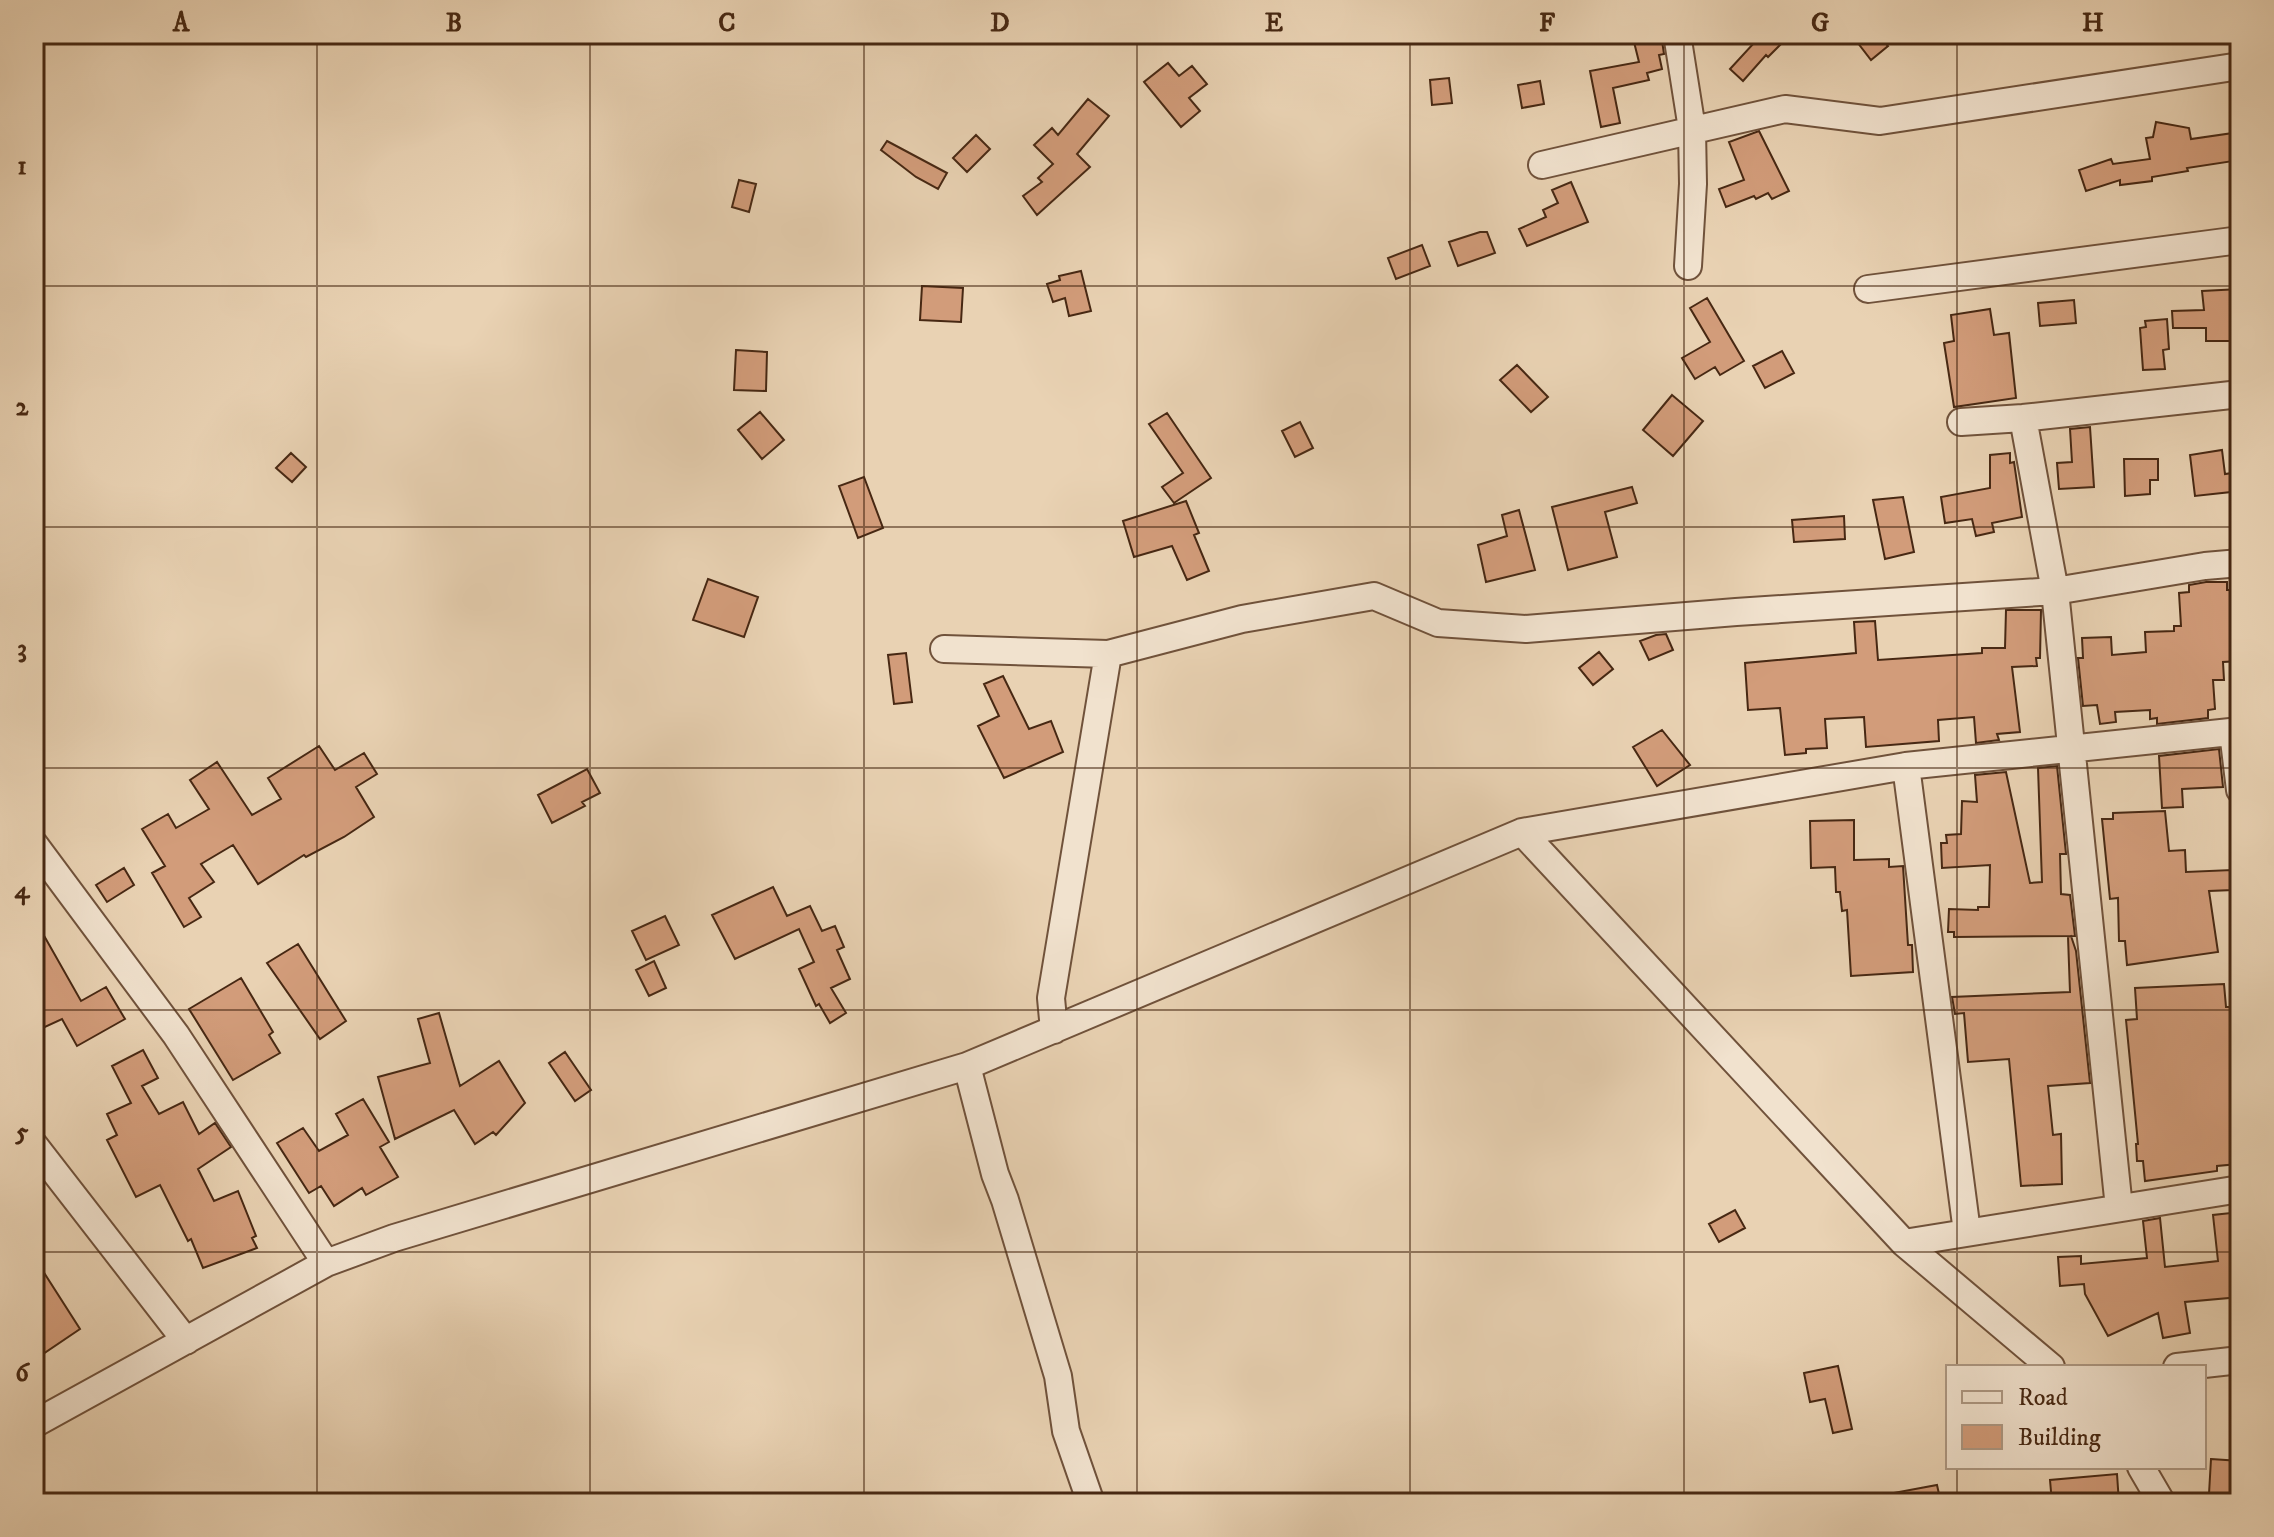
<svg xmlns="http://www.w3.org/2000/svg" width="2274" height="1537" font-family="'IM FELL DW Pica',serif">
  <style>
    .building { fill: #d29c7a; stroke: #472813; stroke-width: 2 }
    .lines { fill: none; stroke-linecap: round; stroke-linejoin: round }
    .minor-casing { stroke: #70523b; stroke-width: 30 }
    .minor { stroke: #f1e2ce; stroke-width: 26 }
    .grid { fill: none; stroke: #472813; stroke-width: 2; stroke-opacity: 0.55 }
    .neatline { fill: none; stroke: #472813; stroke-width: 3 }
    .grid-label { font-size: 26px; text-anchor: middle; font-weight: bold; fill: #472813 }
  </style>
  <rect width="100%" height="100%" fill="#e9d2b3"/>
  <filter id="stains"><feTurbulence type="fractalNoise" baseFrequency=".0025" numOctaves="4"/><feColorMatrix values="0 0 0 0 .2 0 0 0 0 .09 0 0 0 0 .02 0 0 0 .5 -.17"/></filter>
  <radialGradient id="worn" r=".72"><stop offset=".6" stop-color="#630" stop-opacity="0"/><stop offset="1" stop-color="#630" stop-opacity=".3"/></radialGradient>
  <path class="building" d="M1632 34H1661L1664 54 1659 55 1662 69 1647 73 1649 80 1613 88 1620 123 1601 127 1590 71 1639 62Z
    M1746 34H1791L1768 57 1766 55 1743 81 1730 69 1754 43Z
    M1851 34H1878L1888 46 1871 60Z
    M1168 63 1179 76 1192 66 1207 84 1189 98 1200 111 1181 127 1144 82Z
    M1449 78 1452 103 1432 105 1430 80Z
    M1540 81 1544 104 1522 108 1518 85Z
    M1088 99 1109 116 1077 154 1090 167 1037 215 1023 196 1042 182 1038 178 1053 164 1034 145 1052 128 1058 135Z
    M2156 122 2189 128 2191 139 2240 132V160L2187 168 2188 171 2152 177V181L2120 185V180L2086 191 2079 170 2111 159 2113 164 2150 159 2146 138 2153 137Z
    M1759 131 1789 191 1772 199 1768 193 1756 199 1754 196 1726 207 1719 189 1744 180 1729 142Z
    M976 135 990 149 967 172 953 158Z
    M887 141 947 173 938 189 916 177 881 150Z
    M739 180 756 184 749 212 732 207Z
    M1571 182 1588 222 1527 246 1519 229 1546 217 1543 210 1558 203 1552 190Z
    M1480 232H1487L1495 253 1458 266 1449 242Z
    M1422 245 1430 266 1396 279 1388 258Z
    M1081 271 1091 311 1069 316 1065 298 1053 302 1047 284 1060 280 1059 276Z
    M922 286 963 288 961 322 920 320Z
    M2240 289V341H2206V328H2173L2172 311 2204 310 2202 291Z
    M1707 298 1744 361 1720 375 1715 367 1695 379 1682 358 1710 342 1690 308Z
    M2074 300 2076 323 2040 326 2038 303Z
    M1990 309 1994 335 2009 333 2016 398 1954 407 1944 343 1954 341 1951 315Z
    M2167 319 2169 349 2163 350 2165 369 2143 370 2140 328 2146 327 2145 321Z
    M736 350 767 352 766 391 734 390Z
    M1782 351 1794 373 1765 388 1753 366Z
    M1517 365 1548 397 1531 412 1500 380Z
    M1672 395 1703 421 1673 456 1643 430Z
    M760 412 784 440 762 459 738 430Z
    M1167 413 1211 478 1174 503 1162 487 1183 473 1149 424Z
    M1300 422 1313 448 1295 457 1282 431Z
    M2090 427 2094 487 2059 489 2057 463 2072 462 2070 429Z
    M2222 450 2225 474 2239 472 2240 491 2195 496 2190 455Z
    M291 453 306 467 292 482 276 468Z
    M2010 453V463L2014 462 2022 517 1992 523 1994 532 1976 536 1972 519 1945 523 1941 497 1990 488V455Z
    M2124 459H2158V480H2150V494L2125 496Z
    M864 477 883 528 858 538 839 486Z
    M1632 487 1637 503 1605 512 1617 557 1568 570 1552 507Z
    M1903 497 1914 552 1885 559 1873 500Z
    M1186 501 1199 533 1194 535 1209 571 1187 580 1172 546 1134 557 1123 521Z
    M1519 510 1535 570 1486 582 1478 545 1507 536 1502 515Z
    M1844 516 1845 539 1794 542 1792 520Z
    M708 579 758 597 744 637 693 620Z
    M2206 582H2227V590H2240V661L2223 662 2224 680H2213L2215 709 2208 710V718L2157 724V718L2150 719V710L2115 712 2116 722 2100 724 2097 705 2083 706 2078 658H2083L2082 638 2111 637 2112 655 2146 652 2145 632 2174 631V626H2181L2179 593 2189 592V585Z
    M2006 610H2041L2040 658H2036L2037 666 2012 667 2020 732 1997 734 1999 740 1976 743 1974 717 1938 720 1939 741 1866 747 1864 717 1825 719 1827 748 1806 749V753L1785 755 1780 708 1748 710 1745 663 1856 653 1854 622 1875 621 1878 660 1982 653V648H2005Z
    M1666 634 1673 650 1649 660 1640 641 1656 635Z
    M1599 652 1613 669 1593 685 1579 668Z
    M906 653 912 702 894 704 888 655Z
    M1003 676 1029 729 1051 721 1063 752 1004 778 978 726 999 716 984 684Z
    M1662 730 1690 765 1657 786 1633 747Z
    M319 746 335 770 364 753 377 774 356 787 374 817 344 837 306 857 304 855 258 884 233 845 201 864 214 882 189 898 201 917 184 927 152 873 165 866 142 829 168 814 176 828 209 809 190 780 217 762 252 815 281 799 268 778Z
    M2219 749 2223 787 2182 789 2183 807 2162 808 2159 756Z
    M2057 766 2066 854H2060L2061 894 2070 895 2075 936 1954 937V932H1948L1949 909 1978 910V907H1989L1990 865 1942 868 1941 843H1947L1946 835 1961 834 1962 801 1977 802 1975 775 2006 772 2030 883 2042 882 2038 768Z
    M587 769 600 793 582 802 585 806 552 823 538 795Z
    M2165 811 2169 851 2185 850 2186 872 2232 870 2233 890 2209 891 2218 952 2127 965 2125 941H2119L2118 898 2110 899 2102 819H2113V813Z
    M1854 820V860L1889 859V867L1903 866 1908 945H1912L1913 972 1851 976 1847 910 1842 911 1840 892H1836L1835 867 1811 868 1810 821Z
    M124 868 134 885 107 902 96 885Z
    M773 887 787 916 810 906 822 931 835 926 844 947 837 950 850 979 831 988 846 1013 830 1023 819 1004 816 1006 799 969 814 962 799 929 735 959 712 915Z
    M665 916 679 945 646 960 632 931Z
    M34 918 81 1001 106 987 125 1019 77 1046 62 1019 34 1032Z
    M2071 936 2076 951 2090 1083 2048 1086 2053 1135 2061 1134 2062 1184 2021 1186 2009 1059 1968 1062 1964 1013 1955 1014 1952 997 2070 992 2068 937Z
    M298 944 346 1021 320 1039 267 963Z
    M654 961 666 988 649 996 636 970Z
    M241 978 273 1032 269 1035 280 1053 233 1080 189 1009Z
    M2224 984 2226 1007H2231V1018H2240V1148H2236L2238 1164 2217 1166V1171L2145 1181 2143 1161H2137L2136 1144H2138L2126 1020 2137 1019 2135 988Z
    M439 1013 460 1086 499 1061 525 1103 496 1135 493 1132 475 1144 454 1110 395 1139 378 1077 430 1063 418 1019Z
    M143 1050 158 1078 142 1086 159 1114 183 1102 199 1134 215 1123 231 1147 198 1169 214 1201 238 1191 256 1236 252 1238 257 1248 203 1268 191 1239 188 1241 160 1185 136 1197 107 1140 117 1135 107 1114 131 1103 112 1066Z
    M565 1052 591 1090 575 1101 549 1063Z
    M363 1099 389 1142 380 1147 398 1177 366 1195 362 1188 334 1206 321 1186 309 1193 277 1143 303 1128 319 1151 348 1135 336 1114Z
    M1735 1210 1745 1228 1719 1242 1709 1224Z
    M2240 1212V1297L2185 1302 2190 1333 2163 1338 2158 1313 2108 1336 2085 1294 2084 1284 2060 1286 2058 1257 2081 1256V1264L2147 1258 2143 1221 2160 1218 2165 1267 2218 1261 2213 1215Z
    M34 1257 80 1329 34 1360Z
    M1838 1366 1852 1429 1833 1433 1825 1399 1810 1402 1804 1373Z
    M2211 1459 2240 1461 2239 1496 2209 1494Z
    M2117 1474 2119 1503H2052L2050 1480Z
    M1937 1485 1941 1503H1889L1888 1494Z"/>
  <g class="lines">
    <g class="minor-casing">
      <path id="minor" d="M1677 34 1692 129 1693 184 1688 266
        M1542 165 1785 109 1880 121 2240 66
        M1868 289 2240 240
        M2023 418 2055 591 2119 1208
        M1961 422 2023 418 2240 394
        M944 649 1108 654
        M2233 732 2240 790
        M1906 766 1967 1232
        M1522 832 1904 1243 2051 1367
        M34 844 176 1035 326 1263
        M1054 1030 1051 998 1108 654 1242 619 1374 596 1438 623 1526 629 1736 612 2055 591 2205 566 2240 563
        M967 1066 995 1174 1005 1200 1058 1376 1066 1431 1091 1503
        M34 1145 186 1341
        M1904 1243 2240 1189
        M2177 1367 2240 1360
        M34 1424 326 1263 394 1238 967 1066 1522 832 1906 766 2240 731
        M2141 1467 2162 1503"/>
    </g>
    <use href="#minor" class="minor"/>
  </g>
  <path class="grid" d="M317 34V1503M590 34V1503M864 34V1503M1137 34V1503M1410 34V1503M1684 34V1503M1957 34V1367M34 286H2240M34 527H2240M34 768H2240M34 1010H2240M34 1252H2240M1957 1467V1503"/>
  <rect width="2274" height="1537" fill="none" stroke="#e9d2b3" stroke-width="88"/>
  <rect x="1946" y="1365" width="260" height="104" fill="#f1e2ce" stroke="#ad9883" stroke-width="2"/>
  <rect x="1962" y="1391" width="40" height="12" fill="#f1e2ce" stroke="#ad9883" stroke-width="2"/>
  <text x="2018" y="1405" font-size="24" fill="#472813">Road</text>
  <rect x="1962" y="1425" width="40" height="24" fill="#d29c7a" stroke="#ad9883" stroke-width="2"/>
  <text x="2018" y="1445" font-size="24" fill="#472813">Building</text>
  <rect x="44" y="44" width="2186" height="1449" class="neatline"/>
  <g class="grid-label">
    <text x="181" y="31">A</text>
    <text x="454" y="31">B</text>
    <text x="727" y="31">C</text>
    <text x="1000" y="31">D</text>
    <text x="1274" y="31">E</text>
    <text x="1547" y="31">F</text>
    <text x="1820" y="31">G</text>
    <text x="2093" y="31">H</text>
    <text x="22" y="174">1</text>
    <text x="22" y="415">2</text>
    <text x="22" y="657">3</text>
    <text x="22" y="898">4</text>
    <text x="22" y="1140">5</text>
    <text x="22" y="1381">6</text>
  </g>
  <rect width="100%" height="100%" filter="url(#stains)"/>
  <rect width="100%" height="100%" fill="url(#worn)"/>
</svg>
